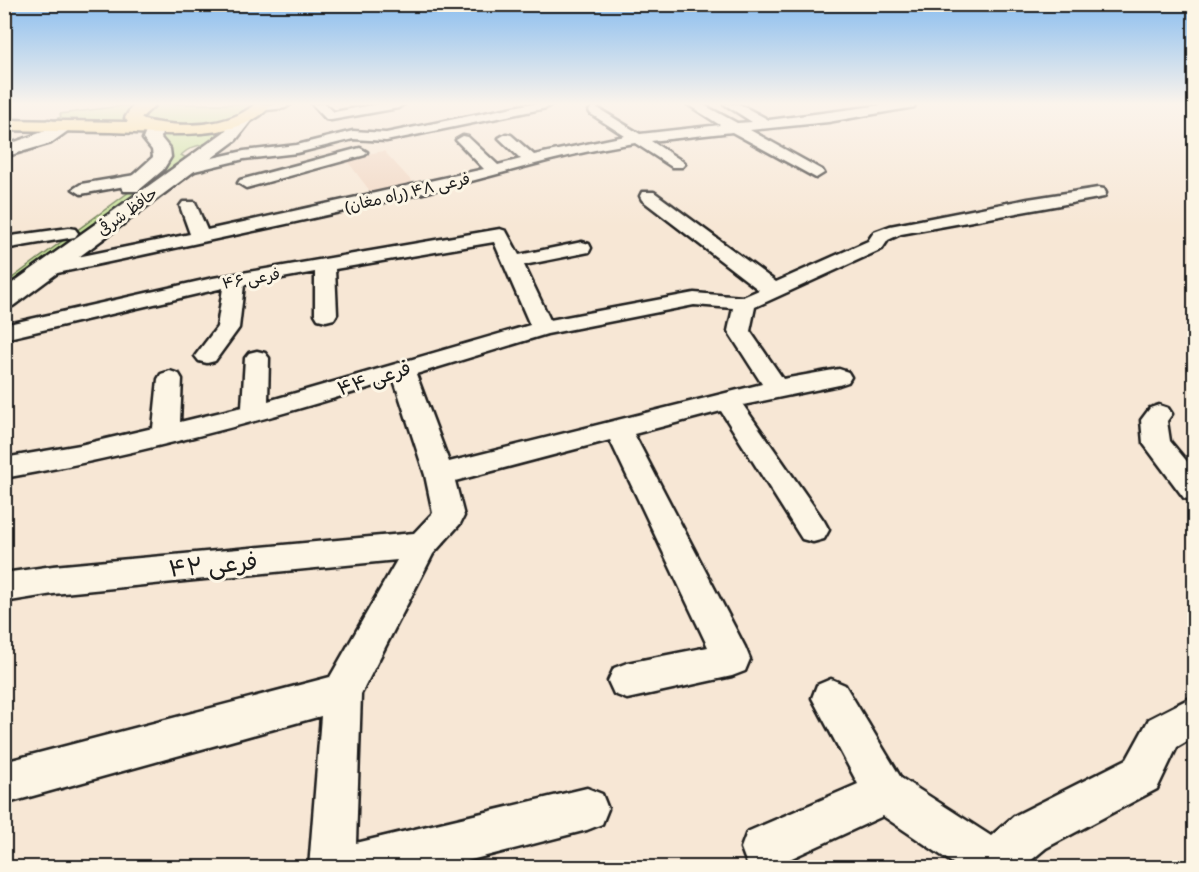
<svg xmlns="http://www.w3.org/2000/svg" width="1199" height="872" font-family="Itim,'Playpen Sans Arabic',sans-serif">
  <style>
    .built { fill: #f1d6c2 }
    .green { fill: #c7e299; stroke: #727f5a; stroke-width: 1.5 }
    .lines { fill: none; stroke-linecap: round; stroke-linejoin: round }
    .street-casing { stroke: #1c1c1c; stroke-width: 5 }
    .secondary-casing { stroke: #1c1c1c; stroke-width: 5 }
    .primary-casing { stroke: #1c1c1c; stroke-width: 5 }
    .street { fill: #fcf5e5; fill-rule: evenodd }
    .secondary { fill: #fcf5e5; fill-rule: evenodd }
    .primary { fill: #fcde96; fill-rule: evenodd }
    .labels { text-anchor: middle; stroke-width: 6; stroke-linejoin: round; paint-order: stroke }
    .far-street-label { font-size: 16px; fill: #1c1c1c; stroke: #fcf5e5 }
    .street-label { font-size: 20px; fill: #1c1c1c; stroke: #fcf5e5 }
    .near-street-label { font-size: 24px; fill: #1c1c1c; stroke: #fcf5e5 }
  </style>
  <rect width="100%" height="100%" fill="#f7e7d5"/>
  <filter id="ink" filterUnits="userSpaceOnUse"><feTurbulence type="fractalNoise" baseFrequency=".0167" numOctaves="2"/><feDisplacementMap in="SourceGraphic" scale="12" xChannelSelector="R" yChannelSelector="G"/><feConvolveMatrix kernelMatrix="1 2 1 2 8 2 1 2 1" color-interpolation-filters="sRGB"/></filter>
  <g filter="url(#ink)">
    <path class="built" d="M384 151 416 186 373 195 345 158Z"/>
    <path class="green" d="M137 104 128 126 45 123 61 117 60 114Z
      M159 104H256C239 124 167 134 146 118V112Z
      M213 130 221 132V137C204 148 197 141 181 155L190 160 5 295 4 284 163 167 171 154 162 139 163 135Z"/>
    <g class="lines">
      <g class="street-casing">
        <path id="street" d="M263 104H291L285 108 256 111 255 108 256 105Z
          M312 104H325L334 112 378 104H404L398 108 331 120 326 119Z
          M528 104H552L546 108 386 141 353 139 297 153 244 159 186 173 178 168 181 165 244 151 297 145 353 131 386 133Z
          M687 104H702L737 123 752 122 724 104H739L769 120 890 104H915L914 107 828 122 750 130 822 170 824 173 816 178 732 132 651 141 682 161 685 164 682 167H672L635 143C564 153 497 176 427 192 301 222 174 248 48 275L41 273 38 269 41 265 48 263 190 234 180 206 183 202H195L207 230 484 169 456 140 463 136 468 137 498 165 521 159 499 138 506 134 511 135 534 155 625 136 591 114 589 111 591 108 596 107 640 134 720 125Z
          M360 148 367 152 365 155 246 188 238 183 240 180Z
          M141 174 147 176 149 179 147 182 81 194 73 189 81 184Z
          M1098 188 1104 189 1106 193 1104 197 901 234 888 240 882 249 755 307 750 331 783 379 839 369 848 372 851 377 848 382 839 385 743 405 824 521 829 530 824 539 813 542 802 539 721 411 634 434 745 647 750 659 745 671 732 676 627 699 614 694 608 681 614 668 627 663 708 647 610 440 455 481 464 516 460 524 433 554 361 694 356 843 587 788 602 794 608 809 602 824 587 830 440 868H309L321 716 4 804V762L330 677 397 560 53 594 4 602V573L53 566 414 533 433 513 425 475 394 380C266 420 137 455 4 478V458L80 445 153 428 158 379 161 374 170 371 179 374 182 379 180 422 242 407 245 358 249 353 257 351 265 353 269 358 268 401 530 325 494 242 335 269 337 314 334 319 326 321 318 319 315 314V272L244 285 239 328 215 361 207 363 199 361 195 356 217 327 223 288 4 339V325L213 278 500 229 506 231 519 255 582 242 589 244 591 248 589 252 524 265 550 320 694 293 743 297 759 290 642 200 640 196 642 192H654L776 282 868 241 874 232 890 226 1028 199ZM694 305 733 308 728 331 762 384 449 462 416 374 547 334Z
          M69 228 75 229 78 233 75 237 4 249V237Z
          M1159 405 1168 408 1172 414 1167 421 1170 441 1194 470V501L1184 498 1143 443 1141 420 1150 408Z
          M831 679 845 685 901 778 991 836 1014 816 1127 759 1149 719 1194 696V737L1177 747 1157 789 1046 848 1022 868H960L883 816 770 868H756L747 864 741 848 747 832 858 784 812 698 817 685Z"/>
      </g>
      <g class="secondary-casing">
        <path id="secondary" d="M246 112 254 117 236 140 13 306 4 309V289L224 132 240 114Z
          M48 120 66 123 69 130 51 143 4 157V146L48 130 42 129 40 125Z
          M155 123 163 128 161 138 170 149 171 157 163 170 138 191H124L121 187 124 183 153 157 152 150 143 139 149 124Z"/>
      </g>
      <g class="primary-casing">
        <path id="primary" d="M138 104H156L141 118 144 120C178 128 228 128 255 104H272C242 144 154 133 110 132 75 131 40 131 4 130V120L128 122 125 118 131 108Z"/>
      </g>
      <use href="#street" class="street"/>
      <use href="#secondary" class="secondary"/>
      <use href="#primary" class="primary"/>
    </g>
  </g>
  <linearGradient id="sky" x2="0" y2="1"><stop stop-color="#8bbeef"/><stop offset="0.46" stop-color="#fbf4ec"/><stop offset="1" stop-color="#fbf4ec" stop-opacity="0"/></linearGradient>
  <rect width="1199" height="226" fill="url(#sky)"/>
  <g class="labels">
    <g class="far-street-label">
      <text transform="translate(407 192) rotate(-13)" y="6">فرعی ۴۸ (راه مغان)</text>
      <text transform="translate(127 211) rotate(-36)" y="6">حافظ شرقی</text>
      <text transform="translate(251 278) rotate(-10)" y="6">فرعی ۴۶</text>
    </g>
    <g class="street-label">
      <text transform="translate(374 378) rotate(-17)" y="7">فرعی ۴۴</text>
    </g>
    <g class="near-street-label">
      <text transform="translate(213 565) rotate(-5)" y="8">فرعی ۴۲</text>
    </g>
  </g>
  <rect width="1199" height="872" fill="none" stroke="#fcf5e5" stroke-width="24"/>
  <rect x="12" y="12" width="1175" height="848" fill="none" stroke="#1c1c1c" stroke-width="2" filter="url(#ink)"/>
</svg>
